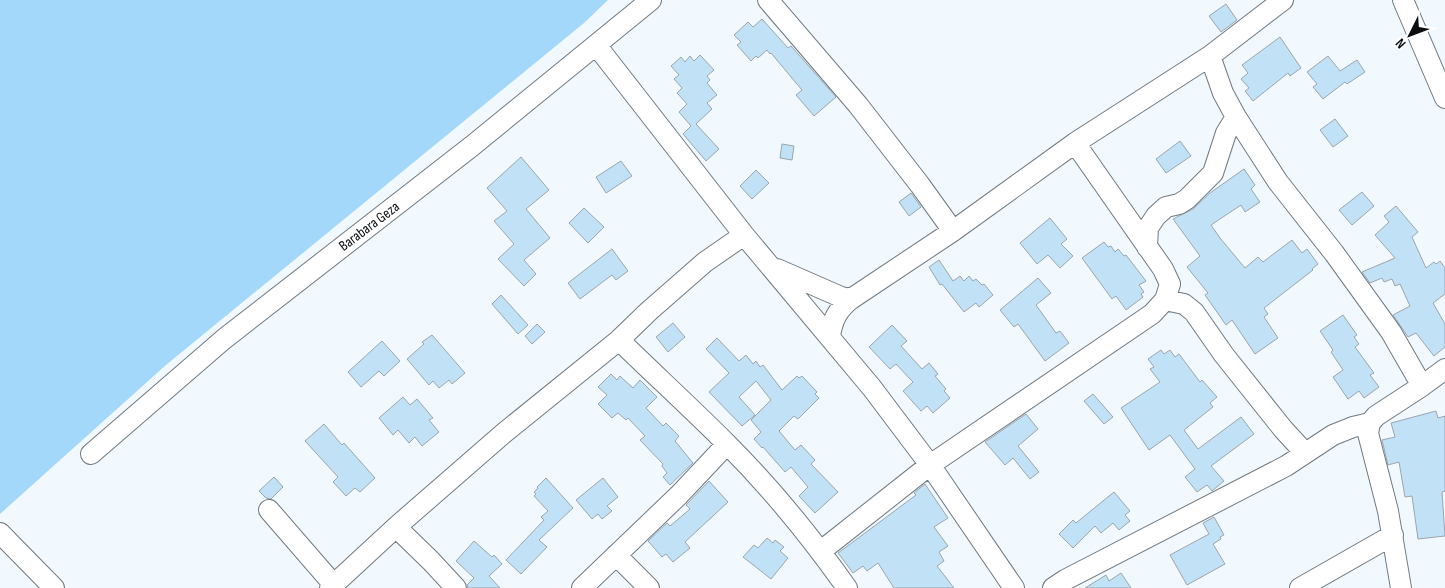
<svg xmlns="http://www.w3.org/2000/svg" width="1445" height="588" font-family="'Sofia Sans Condensed',sans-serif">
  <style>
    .green { fill: #a4d8fb }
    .building { fill: #c1e1f7; stroke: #9ba5ad }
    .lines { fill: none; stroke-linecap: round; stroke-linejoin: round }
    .minor-casing { stroke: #6f7980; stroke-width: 22 }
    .minor { stroke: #fff; stroke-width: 20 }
    .labels { text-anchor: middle; stroke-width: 4.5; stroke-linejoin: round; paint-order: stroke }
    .street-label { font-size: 15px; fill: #0b0e11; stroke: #fff }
  </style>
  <rect width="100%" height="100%" fill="#f2f9fe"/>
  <path class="green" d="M0 0H608L584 23 166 365 0 514Z"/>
  <path class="building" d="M1226 4 1237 20 1221 32 1209 16Z
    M762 19 788 48 791 46 836 97 814 116 796 95 802 90 771 53 770 54 767 50 758 58 756 56 751 61 737 45 741 42 734 35 748 22 753 27Z
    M1280 37 1301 68 1290 76 1288 73 1253 101 1245 91 1249 88 1241 79 1248 73 1242 65Z
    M700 55 714 70 707 76 710 80 707 83 717 95 707 103 712 109 696 124 719 149 706 161 683 134 691 126 679 112 687 104 677 93 682 88 674 79 679 75 671 66 681 57 685 62 690 56 694 61Z
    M1328 56 1340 71 1357 60 1365 72 1347 84 1345 82 1323 99 1313 87 1317 84 1307 72Z
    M1335 119 1348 136 1333 147 1320 130Z
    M1180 141 1191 156 1166 173 1156 159Z
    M782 144 794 146 792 160 780 158Z
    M521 157 549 190 526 209 550 238 524 260 536 274 524 286 498 259 514 244 494 221 507 211 487 188Z
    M621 161 632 176 606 193 596 177Z
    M1244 169 1255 185 1251 189 1260 202 1245 212 1241 205 1211 225 1220 238 1245 268 1258 257 1263 262 1292 240 1302 253 1307 249 1318 264 1312 269 1313 270 1264 308 1268 314 1264 317 1278 338 1255 354 1232 320 1226 325 1205 295 1208 293 1187 267 1200 256 1173 219 1193 209 1210 193Z
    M756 170 769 183 752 199 740 186Z
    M1362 192 1374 206 1352 225 1339 210Z
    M911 193 921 207 909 216 899 202Z
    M1396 206 1418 232 1412 237 1426 268 1434 262 1436 264 1440 261 1445 268V294L1433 303 1445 324V347L1434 356 1416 333 1408 337 1393 315 1410 306 1400 284 1395 286 1392 279 1384 282 1382 278 1370 283 1362 272 1395 258 1375 235 1389 222 1384 216Z
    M584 208 604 227 588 243 569 223Z
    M1050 218 1067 239 1061 244 1073 256 1060 268 1048 255 1037 264 1020 243Z
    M1104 242 1108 247 1111 246 1115 252 1118 249 1124 256 1126 255 1146 281 1139 285 1144 292 1141 294 1143 297 1126 310 1116 296 1112 299 1082 258Z
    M612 249 628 271 616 280 612 275 580 299 568 283Z
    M939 260 953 281 960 276 964 281 969 276 973 281 976 279 982 285 984 284 993 295 979 307 976 303 964 312 942 284 940 285 929 267Z
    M1038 278 1051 293 1036 305 1056 333 1060 331 1069 343 1045 361 1018 324 1014 327 1000 310Z
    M501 295 528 325 518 334 492 304Z
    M1343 315 1357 335 1354 337 1359 344 1355 347 1374 373 1370 375 1379 387 1364 398 1359 391 1348 399 1333 377 1343 370 1331 352 1333 350 1320 331Z
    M673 323 685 337 668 352 656 337Z
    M537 324 545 332 532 344 525 336Z
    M892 325 907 341 901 346 922 369 929 363 938 374 935 376 946 389 944 391 950 398 933 413 927 406 921 411 903 391 913 382 896 364 890 369 869 347Z
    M432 335 465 373 452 384 449 380 439 388 433 381 429 385 407 359 424 344 422 342Z
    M717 338 739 361 746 355 753 364 756 361 760 367 763 365 782 390 797 376 799 378 802 376 817 392 815 394 819 398 798 419 794 416 779 431 795 450 801 445 815 460 811 464 838 492 815 513 799 496 808 487 791 467 785 472 763 447 762 448 754 439 761 432 751 420 771 400 756 381 739 397 755 415 742 426 709 392 729 373 706 349Z
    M382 341 400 361 384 376 379 371 361 387 348 372Z
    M1161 350 1164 354 1170 350 1175 357 1179 354 1200 382 1202 380 1217 397 1210 403 1213 407 1184 430 1198 449 1241 417 1254 434 1211 466 1224 481 1212 491 1207 485 1197 492 1185 477 1195 469 1170 435 1149 450 1121 408 1160 382 1150 369 1154 367 1148 359Z
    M611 374 617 380 620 376 633 388 640 380 657 397 646 408 663 426 666 423 679 436 675 441 693 463 670 485 663 477 667 473 662 466 663 464 640 440 645 436 628 418 626 420 618 413 612 418 598 404 607 395 598 387Z
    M1093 394 1113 417 1104 424 1084 401Z
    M403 397 410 405 417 399 433 418 429 420 439 432 422 446 415 437 409 443 398 430 393 435 379 418Z
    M1436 411 1438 418 1445 416V491L1442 492 1445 536 1418 539 1412 496 1405 497 1399 462 1388 465 1382 440 1395 437 1391 423Z
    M1026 414 1038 429 1018 446 1039 472 1030 479 1013 458 1005 465 985 442Z
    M324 424 342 445 344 443 375 478 360 492 355 488 346 496 333 482 338 477 305 441Z
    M274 477 283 487 271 499 266 498 259 491Z
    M546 478 573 508 539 540 547 547 521 574 506 560 544 520 541 517 548 511 534 496 536 494 534 492 538 488 537 487Z
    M603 478 618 497 607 506 612 511 602 519 598 514 592 519 576 500Z
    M709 481 728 502 685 542 690 548 673 562 666 554 662 557 648 541 667 523 670 526 690 509 686 505Z
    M925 484 948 518 934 527 948 546 939 552 944 561 937 566 954 588H894L878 563 867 571 863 566 853 573 838 553 916 495 914 493Z
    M1114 492 1130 511 1125 515 1130 521 1119 530 1113 523 1101 533 1095 526 1073 548 1059 534 1073 520 1076 523Z
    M1214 517 1224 535 1220 537 1221 539 1213 544 1225 564 1187 585 1170 555 1209 534 1203 523Z
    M767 538 773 543 775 540 784 547 780 551 788 558 771 579 743 557 754 545 758 548Z
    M474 541 492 557 494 555 502 564 489 576 500 588H468L467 585 474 578 456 561Z
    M1121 573 1131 588H1085L1106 575 1109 581Z"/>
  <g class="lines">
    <g class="minor-casing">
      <path id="minor" d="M768 0 858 105 920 185 953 231
        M1403 0 1445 98
        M596 45 744 235 872 388 930 465 1014 588
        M1210 56 1223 93 1236 117 1278 182 1334 253 1391 332 1422 386
        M1147 247 1148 228 1156 216 1166 207 1179 204 1187 199 1213 173 1226 133 1236 117
        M777 269 841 297 851 299
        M1165 300 1184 304 1194 312 1224 355 1283 429 1305 453
        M830 337C832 320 838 309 851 299L953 231 1075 143 1210 56 1283 0
        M619 340C655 375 692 409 727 444 771 488 811 537 847 588
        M91 454 224 339 472 146 651 0
        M269 510 334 585
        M396 527 431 561 456 588
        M0 533 54 588
        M821 551 930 465 1152 314 1165 300 1170 284 1163 269 1075 143
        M616 555 649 588
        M330 588 396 527 504 433 619 340 649 311 705 262 744 235
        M582 588 679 495 727 444
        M1053 588 1065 580 1286 466 1333 435 1353 427 1370 423
        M1300 588 1393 535
        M1401 588 1388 511 1370 441 1368 433 1370 423 1376 416 1422 386 1445 369"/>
    </g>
    <use href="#minor" class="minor"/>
  </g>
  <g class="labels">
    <g class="street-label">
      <text transform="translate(369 226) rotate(-37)" y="5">Barabara Geza</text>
    </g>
  </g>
  <g transform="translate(1410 35) rotate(228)" stroke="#ffffff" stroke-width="4" paint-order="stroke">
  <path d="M0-4L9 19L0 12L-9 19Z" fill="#0b0e11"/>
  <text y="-8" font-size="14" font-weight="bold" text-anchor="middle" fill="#0b0e11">N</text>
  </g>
</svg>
